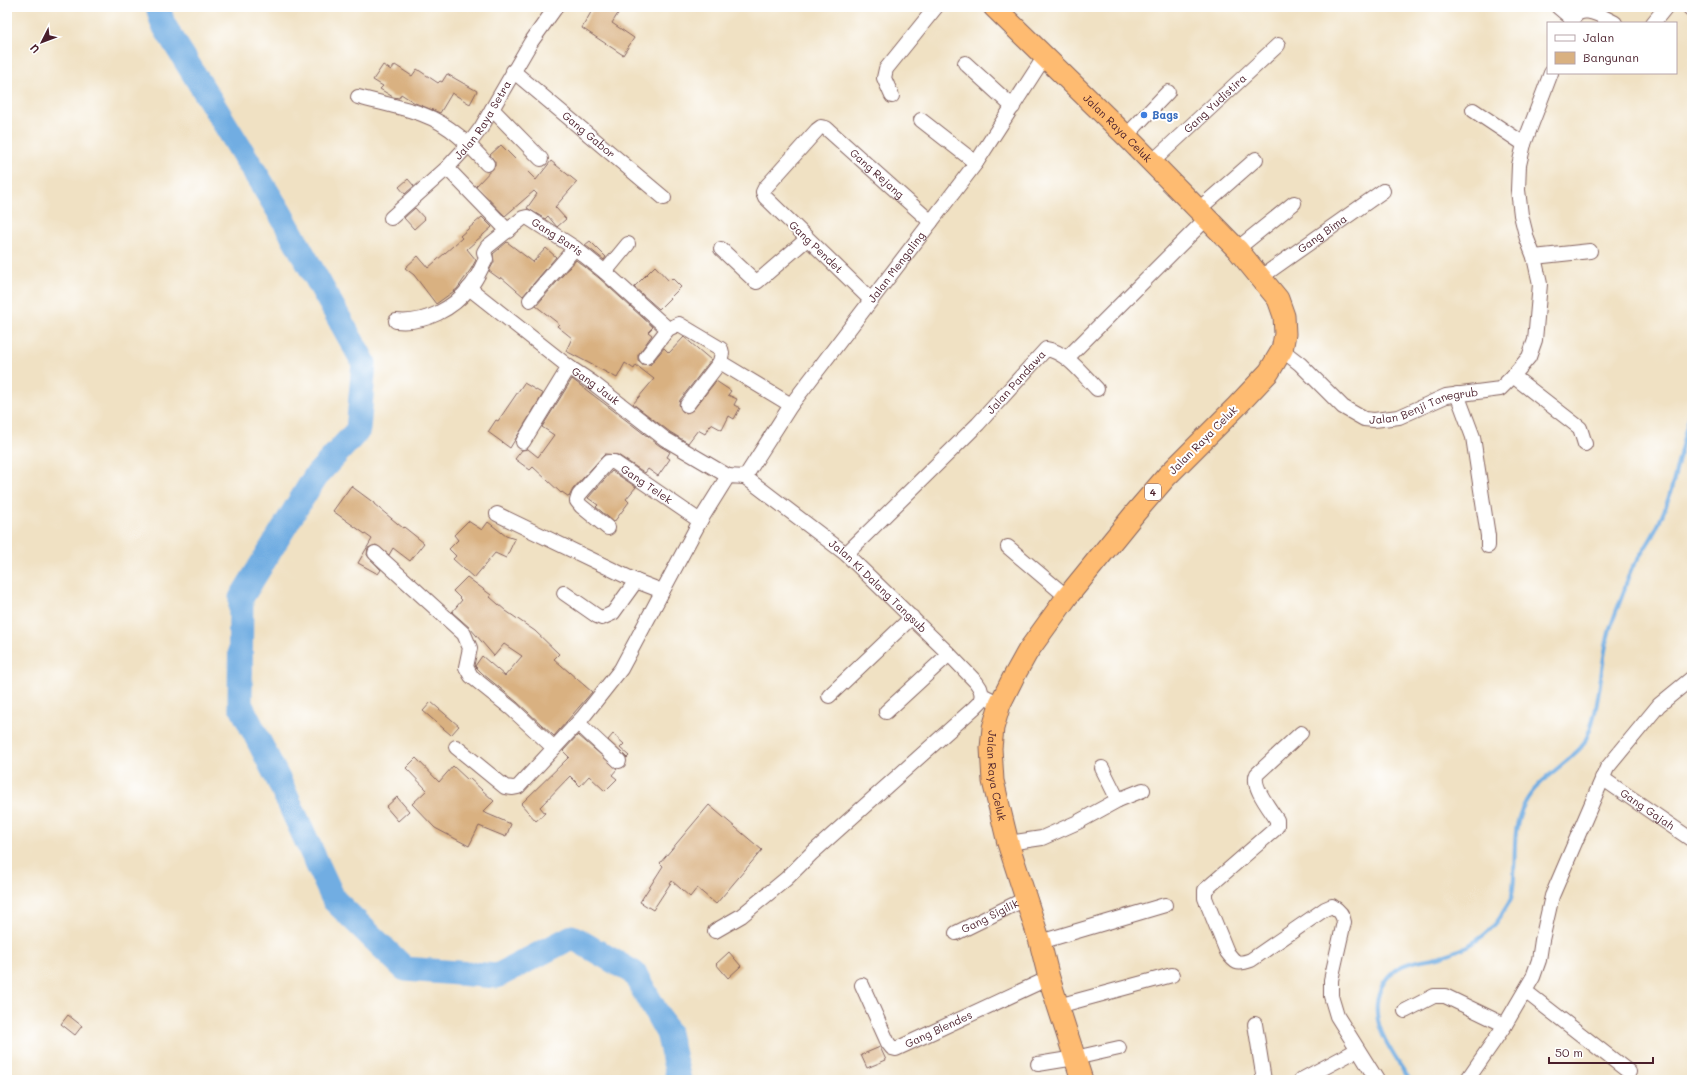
<svg xmlns="http://www.w3.org/2000/svg" width="1699" height="1087" font-family="Mali,sans-serif">
  <style>
    .lines { fill: none; stroke-linecap: round; stroke-linejoin: round }
    .stream { stroke: #71ade2; stroke-width: 4 }
    .river { stroke: #71ade2; stroke-width: 25 }
    .building { fill: #d9b181 }
    .minor-casing { stroke: #846360; stroke-width: 16 }
    .highway-casing { stroke: #846360; stroke-width: 23 }
    .minor { stroke: #fff; stroke-width: 14 }
    .highway { stroke: #febb71; stroke-width: 21 }
    .shop-dot { fill: #3f7fe0; stroke: #fff; stroke-width: 1.5 }
    .labels { text-anchor: middle; stroke-width: 4; stroke-linejoin: round; paint-order: stroke }
    .shield { fill: #fff; stroke: #80626b; stroke-width: 1 }
    .shield-label { font-size: 10px; font-weight: bold; fill: #4a1f2b }
    .street-label { font-size: 11px; fill: #4a1f2b; stroke: #fff }
    .shop-label { font-size: 11px; font-weight: bold; fill: #366cbe; stroke: #fff; text-anchor: start }
  </style>
  <rect width="100%" height="100%" fill="#fff"/>
  <filter id="ink" filterUnits="userSpaceOnUse"><feTurbulence type="fractalNoise" baseFrequency=".025" numOctaves="2"/><feDisplacementMap in="SourceGraphic" scale="8" xChannelSelector="R" yChannelSelector="G"/><feConvolveMatrix kernelMatrix="1 2 1 2 8 2 1 2 1" color-interpolation-filters="sRGB"/></filter>
  <filter id="wash" filterUnits="userSpaceOnUse"><feTurbulence type="fractalNoise" baseFrequency=".012" numOctaves="4" result="noise"/><feDisplacementMap in="SourceGraphic" scale="16" xChannelSelector="R" yChannelSelector="G"/><feGaussianBlur stdDeviation="0.9" result="paint"/><feColorMatrix in="noise" values="0 0 0 0 0 0 0 0 0 0 0 0 0 0 0 0 0 1.4 0 .05"/><feComposite in="paint" operator="in"/></filter>
  <g filter="url(#wash)">
    <rect width="100%" height="100%" fill="#f0e1c3"/>
    <g class="lines">
      <path class="stream" d="M1410 1080C1393 1054 1366 1021 1381 988 1386 977 1395 968 1407 964 1418 960 1431 959 1442 956 1465 949 1488 937 1501 916 1504 909 1511 902 1512 895 1518 865 1509 831 1525 803 1534 785 1555 771 1570 758 1575 753 1581 749 1584 743 1602 709 1599 665 1610 629 1614 616 1619 604 1624 591 1626 584 1628 575 1632 568 1641 554 1652 539 1659 523 1676 486 1680 445 1692 407"/>
      <path class="river" d="M158 7 163 24 280 213 364 363 358 430 315 477 241 598 240 704 279 781 334 900 405 969 497 976 572 937 634 973 668 1033 679 1080"/>
    </g>
    <g id="blocks">
      <path class="building" d="M594 7H622L612 23 634 38 623 55 582 28Z
        M383 65 391 70 395 65 412 76 417 69 438 83 440 81 442 82 447 74 477 91 470 104 452 93 440 113 415 103 401 94 399 98 393 97 380 89 383 86 373 80Z
        M501 145 536 180 551 161 577 182 555 207 566 219 557 227 548 216 545 219 527 208 537 194 534 191 505 216 476 186 495 166V162L490 155Z
        M408 179 414 186 405 194 399 187Z
        M415 208 425 219 414 229 404 218Z
        M482 217 492 227 467 249 476 260 471 269 457 289 436 304 414 275 405 268 418 256 428 268 462 238 460 236Z
        M590 241 606 257 604 260 585 245Z
        M507 242 533 262 546 248 556 257 523 296 501 277 500 279 489 271 494 262 493 254Z
        M576 260 599 278 653 327 648 332 652 335 638 355V360L641 364 650 365 664 348 669 353 684 337 711 360 680 400 679 404 682 411 686 413 693 410 716 381 731 391 728 395 737 399 734 405 740 408 734 419 729 416 722 430 711 424 705 434 698 430 688 443 670 432 633 404 654 379 636 365 634 369 625 363 617 378 566 351 572 338 557 326 559 324 536 306Z
        M655 266 669 281 672 278 681 287 659 309 634 287Z
        M572 379 660 446 670 452 667 457 670 459 658 476 648 469 645 473 618 455 605 454 573 489 569 497 562 492 561 493 533 467 530 470 515 459 522 450 528 449 538 457 554 435 542 427Z
        M524 383 543 394 510 448 488 432 496 420 498 421Z
        M612 471 636 487 626 499 629 502 614 522 596 507 598 505 588 498Z
        M351 486 374 503V504L403 528 404 527 424 543 410 561 393 548 389 555 376 545 368 548 367 555 381 570 378 574 358 563 372 539 333 511Z
        M468 521 482 530 488 522 506 536 515 539 506 558 495 553 474 578 453 559 456 556 449 549 458 540 454 535Z
        M467 577 491 595 490 597 506 611 535 631 559 654 554 659 592 692 554 736 517 702 483 674 475 666 482 656 505 676 522 656 504 644 494 656 470 628 452 612 462 600 453 591Z
        M431 702 459 726 451 735 423 711Z
        M613 734 624 744 620 748 629 756 627 758 608 740Z
        M578 735 617 769 612 775 617 779 605 791 589 776 580 786 570 776 540 807 545 813 536 821 521 804 569 757 563 751Z
        M416 758 439 782 453 766 468 780 469 778 494 801 483 812 511 824 506 837 479 826 469 846 435 828 412 804 427 790 406 768Z
        M397 797 409 811 398 821 386 807Z
        M709 805 762 850 716 904 697 888 690 897 672 881 653 910 640 902 663 866 660 863Z
        M729 952 741 966 728 978 716 964Z
        M68 1015 82 1026 75 1035 61 1024Z
        M880 1047 886 1060 867 1068 861 1055Z"/>
    </g>
  </g>
  <g filter="url(#ink)">
    <use href="#blocks" fill-opacity="0" stroke="#846360" stroke-width="1"/>
    <g class="lines">
      <g class="minor-casing">
        <g id="minor">
          <path d="M1558 7 1572 19"/>
          <path d="M1689 7 1692 10"/>
          <path d="M1571 23C1579 1 1601 16 1615 23"/>
          <path d="M1653 23 1666 7"/>
          <path d="M965 63 1013 107"/>
          <path id="s1" d="M513 71 664 198"/>
          <path d="M892 96 884 78 886 69 936 7"/>
          <path d="M358 97C380 103 403 107 424 115 449 124 470 145 487 164"/>
          <path d="M492 109 541 159"/>
          <path d="M1473 110 1524 144"/>
          <path d="M921 120 976 163"/>
          <path d="M1126 136 1168 92"/>
          <path id="s2" d="M1152 162 1278 45"/>
          <path d="M447 168 508 231"/>
          <path d="M1199 209 1256 159"/>
          <path id="s3" d="M391 218 447 168 469 144 481 128 531 42 556 7"/>
          <path d="M721 249 755 281 757 282 807 239"/>
          <path d="M1237 249 1294 203"/>
          <path d="M1534 257 1590 251"/>
          <path d="M605 272 628 244"/>
          <path id="s4" d="M1261 277 1383 191"/>
          <path id="s5" d="M469 288 569 367 593 383 665 439 728 476"/>
          <path d="M530 300 575 248"/>
          <path id="s6" d="M871 300 765 197 763 192 765 188 817 130 821 127 826 128 931 222"/>
          <path id="s7" d="M396 321C425 324 453 309 470 287 477 279 481 268 486 259L484 252 487 247 523 218 527 217 575 248 605 272 668 329"/>
          <path id="s8" d="M1282 350 1300 364 1343 407 1364 419 1374 420 1399 417 1446 396 1500 389 1513 376 1529 357 1535 340 1540 284 1534 257 1527 239 1521 215 1518 190 1519 165 1524 144 1551 73"/>
          <path d="M646 357 668 329 679 324 721 349 722 353 720 362 687 405"/>
          <path d="M1067 358 1207 218"/>
          <path d="M720 362 791 405"/>
          <path d="M1513 376 1580 428 1585 444"/>
          <path d="M1457 394 1473 437 1488 536V546"/>
          <path d="M523 442 569 367"/>
          <path id="s9" d="M745 477 791 405 976 163 1045 56"/>
          <path id="s10" d="M745 477 846 554 949 654 976 682 980 688 982 695 990 699"/>
          <path d="M497 514 636 581 662 591"/>
          <path id="s11" d="M608 528 581 506 577 501 579 495 608 462H614L700 521"/>
          <path d="M1008 547 1067 597"/>
          <path d="M375 553 464 634 470 648 466 667 471 676 512 709 554 748"/>
          <path id="s12" d="M846 554 978 424 1046 349C1067 352 1083 375 1097 389"/>
          <path d="M564 593 597 616 602 618 613 613 636 581"/>
          <path d="M829 696 912 617"/>
          <path d="M886 712 949 654"/>
          <path d="M578 723 619 761"/>
          <path d="M1301 733 1257 774C1251 786 1270 809 1277 820V826L1274 830 1205 890V898L1227 952C1235 963 1237 965 1251 960L1325 909 1332 906C1339 910 1343 914 1344 922L1331 980V996L1337 1016 1377 1080"/>
          <path d="M456 747 505 787 513 788 518 787 583 717 621 669 700 521 728 476 745 477"/>
          <path d="M1102 768 1118 800"/>
          <path id="s13" d="M1602 778 1692 840"/>
          <path d="M1008 843 1042 838 1078 822 1118 800 1143 790"/>
          <path d="M715 931 741 916 786 879 811 854 974 708 980 702 982 695"/>
          <path id="s14" d="M956 933 1025 899"/>
          <path d="M1040 942 1165 905"/>
          <path id="s15" d="M862 985 888 1043 892 1048 896 1049 1049 978"/>
          <path d="M1525 991 1629 1072"/>
          <path d="M1058 1006 1172 975"/>
          <path d="M1405 1011 1434 996H1445L1505 1025"/>
          <path d="M1255 1024 1264 1080"/>
          <path d="M1038 1064 1075 1058 1119 1048"/>
          <path d="M1301 1080 1357 1050"/>
          <path d="M1467 1080 1505 1025 1533 977 1539 960 1542 940 1552 896 1607 768 1659 705 1692 678"/>
        </g>
      </g>
      <g class="highway-casing">
        <g id="highway">
          <path id="s16" d="M994 7 1126 136 1237 249 1278 299 1284 316 1285 334 1282 350 1269 372 1236 407 1167 476 1136 512 1067 597 1028 651 1013 678 1000 704 993 728 991 748 993 781 1008 843 1040 942 1049 978 1082 1080"/>
        </g>
      </g>
      <use href="#minor" class="minor"/>
      <use href="#highway" class="highway"/>
    </g>
  </g>
  <circle class="shop-dot" cx="1144" cy="115" r="4"/>
  <g class="labels">
    <rect class="shield" x="1145" y="484" width="16" height="16" rx="3"/>
    <g class="shield-label">
      <text x="1153" y="496">4</text>
    </g>
    <g class="street-label">
      <text dy="4" stroke="none"><textPath href="#s2" startOffset="86">Gang Yudistira</textPath></text>
      <text dy="4" stroke="none"><textPath href="#s3" startOffset="135">Jalan Raya Setra</textPath></text>
      <text dy="4" stroke="none"><textPath href="#s16" startOffset="173">Jalan Raya Celuk</textPath></text>
      <text dy="4" stroke="none"><textPath href="#s1" startOffset="99">Gang Gabor</textPath></text>
      <text dy="4" stroke="none"><textPath href="#s6" startOffset="314">Gang Rejang</textPath></text>
      <text dy="4" stroke="none"><textPath href="#s4" startOffset="75">Gang Bima</textPath></text>
      <text dy="4" stroke="none"><textPath href="#s7" startOffset="217">Gang Baris</textPath></text>
      <text transform="translate(816 247) rotate(44)" y="4">Gang Pendet</text>
      <text dy="4" stroke="none"><textPath href="#s9" startOffset="259">Jalan Mengaling</textPath></text>
      <text dy="4" stroke="none"><textPath href="#s12" startOffset="242">Jalan Pandawa</textPath></text>
      <text dy="4" stroke="none"><textPath href="#s5" startOffset="160">Gang Jauk</textPath></text>
      <text dy="4" stroke="none"><textPath href="#s8" startOffset="170">Jalan Benji Tanegrub</textPath></text>
      <text transform="translate(1203 440) rotate(-45)" y="4">Jalan Raya Celuk</text>
      <text dy="4" stroke="none"><textPath href="#s11" startOffset="137">Gang Telek</textPath></text>
      <text dy="4" stroke="none"><textPath href="#s10" startOffset="172">Jalan Ki Dalang Tangsub</textPath></text>
      <text dy="4" stroke="none"><textPath href="#s16" startOffset="988">Jalan Raya Celuk</textPath></text>
      <text dy="4" stroke="none"><textPath href="#s13" startOffset="55">Gang Gajah</textPath></text>
      <text dy="4" stroke="none"><textPath href="#s14" startOffset="38">Gang Sigilik</textPath></text>
      <text dy="4" stroke="none"><textPath href="#s15" startOffset="121">Gang Blendes</textPath></text>
    </g>
    <g class="shop-label">
      <text x="1152" y="119">Bags</text>
    </g>
  </g>
  <rect width="1699" height="1087" fill="none" stroke="#fff" stroke-width="24"/>
  <rect x="1547" y="22" width="130" height="52" fill="#ffffff" stroke="#b7a5aa"/>
  <rect x="1555" y="35" width="20" height="6" fill="#ffffff" stroke="#b7a5aa"/>
  <text x="1583" y="42" font-size="12" fill="#4a1f2b">Jalan</text>
  <rect x="1555" y="52" width="20" height="12" fill="#d9b181" stroke="#b7a5aa"/>
  <text x="1583" y="62" font-size="12" fill="#4a1f2b">Bangunan</text>
  <g transform="translate(42 42) rotate(228)" stroke="#ffffff" stroke-width="3" paint-order="stroke">
  <path d="M0-3L7 15L0 10L-7 15Z" fill="#4a1f2b"/>
  <text y="-6" font-size="11" font-weight="bold" text-anchor="middle" fill="#4a1f2b">U</text>
  </g>
  <path d="M1549 1057v6h104v-6" fill="none" stroke="#4a1f2b" stroke-width="2"/>
  <text x="1555" y="1057" font-size="12" fill="#4a1f2b" stroke="#ffffff" stroke-width="3" paint-order="stroke">50 m</text>
</svg>
